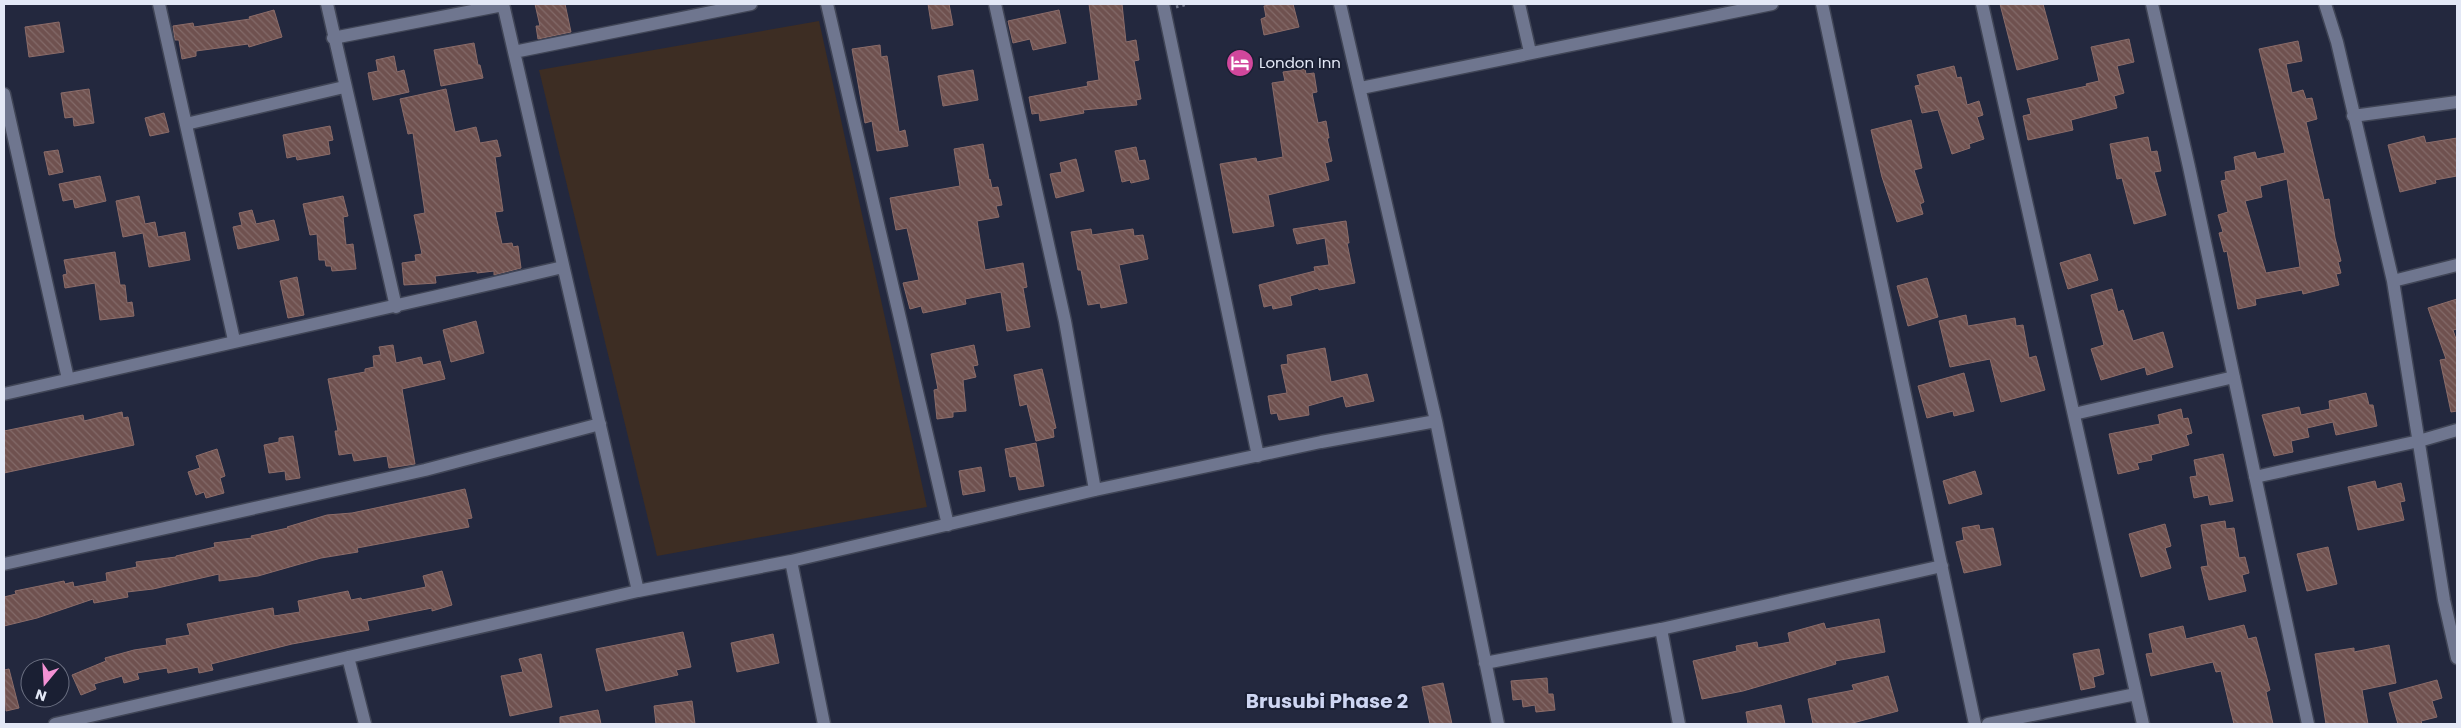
<svg xmlns="http://www.w3.org/2000/svg" width="2461" height="728" font-family="Poppins,sans-serif">
  <style>
    .education { fill: #3d2d23 }
    .building { fill: url(#building-back-hatch); stroke: #8b6c69; fill-rule: evenodd }
    .lines { fill: none; stroke-linecap: round; stroke-linejoin: round }
    .minor-casing { stroke: #404556; stroke-width: 15 }
    .path { stroke: #6e7386; stroke-width: 3; stroke-dasharray: 2.5 4; stroke-linecap: butt }
    .minor { stroke: #6f768f; stroke-width: 12 }
    .labels { text-anchor: middle; stroke-width: 4; stroke-linejoin: round; paint-order: stroke }
    .poi-label { font-size: 15px; fill: #e3e8f6; stroke: #1a1f33; text-anchor: start }
    .district-label { font-size: 20px; font-weight: bold; fill: #ced6f2; stroke: #1a1f33 }
  </style>
  <defs>
    <pattern id="building-back-hatch" width="6" height="6" patternUnits="userSpaceOnUse" patternTransform="scale(1.25)"><rect width="6" height="6" fill="#6f514f"/><path d="M-1 5l2 2M0 0l6 6M5-1l2 2" fill="none" stroke="#836a69"/></pattern>
  </defs>
  <rect width="100%" height="100%" fill="#23283e"/>
  <path class="education" d="M819 21 927 507 657 556 539 70Z"/>
  <path class="building" d="M535 4H565L571 32 538 39 536 26H540Z
    M928 4H949L953 25 932 29Z
    M1089 4H1122L1126 42 1136 40 1139 60 1134 61 1141 99 1136 100 1137 105 1083 110 1084 113 1040 121 1039 113 1032 114 1029 97 1088 86 1087 82 1099 80Z
    M1274 4H1293L1299 27 1264 35 1261 19 1266 17 1264 6Z
    M2000 4H2043L2058 59 2017 70Z
    M274 10 282 37 249 47 248 44 196 51V56L182 59 179 40H175L173 26 193 23 194 27 250 19 249 17Z
    M1059 10 1066 43 1033 50 1030 39 1013 43 1008 21Z
    M59 22 64 52 29 57 25 27Z
    M2129 39 2134 62 2117 66 2124 93 2114 96 2117 108 2071 120 2073 130 2028 140 2023 116 2031 114 2027 99 2087 86 2086 84 2099 81 2091 47Z
    M2298 41 2302 61 2286 64 2292 93 2303 90 2306 99 2312 98 2317 119 2306 122 2324 200 2329 199 2335 238 2341 261 2338 262 2341 273 2336 274 2339 285 2303 294 2302 290 2255 299 2256 305 2238 309 2227 251 2224 252 2219 233 2223 232 2218 215 2228 212 2221 181 2226 180 2225 172 2236 170 2234 157 2255 152 2257 159 2285 153 2259 49ZM2287 179 2300 267 2266 273 2245 201 2262 197 2260 186Z
    M474 43 478 65H480L483 78 441 86 434 50Z
    M880 45 881 57 887 56 899 132 905 130 908 146 877 151 872 121 865 123 852 49Z
    M394 56 397 72 404 70 409 92 373 100 368 73 378 71 376 60Z
    M1954 66 1957 78 1961 77 1967 105 1979 101 1983 115 1977 117 1984 139 1969 144 1970 148 1952 154 1938 110 1922 113 1915 86 1920 85 1917 75Z
    M1305 69 1306 74 1314 73 1317 92 1312 93 1318 123 1326 121 1329 138H1327L1332 161 1325 163 1329 180 1268 195 1274 226 1233 233 1220 164 1256 158 1257 162 1283 157 1272 83 1285 81 1283 72Z
    M973 70 978 100 943 106 938 76Z
    M89 89 94 123 74 126 73 117 65 118 61 93Z
    M446 89 455 132 476 127 480 143 497 140 501 156 495 157 503 211 495 212 502 244 512 243 513 247 518 246 521 268 494 275V271L477 273V271L435 276 436 283 404 285 402 263 416 261 415 255 422 254 414 215 425 213 413 133 408 134 400 99Z
    M164 113 169 132 150 136 145 118Z
    M1911 120 1922 168 1914 170 1924 202 1920 204 1923 214 1897 222 1882 177 1871 130Z
    M330 126 333 140 328 141 330 154 297 160 296 156 287 158 283 135Z
    M2424 136 2426 143 2457 138V176L2435 180 2436 183 2400 192 2388 145Z
    M2148 137 2151 152 2157 151 2161 171 2154 172 2166 215 2134 224 2122 178 2117 179 2110 144Z
    M983 144 989 180 990 179 992 188 998 187 1002 205 996 206 999 217 977 221 985 270 1023 263 1027 287 1023 288 1030 327 1007 331 1001 292 965 299 966 304 923 313 921 306 910 309 903 283 919 280 907 228 896 230 890 198 960 186 954 149Z
    M1136 147 1139 161 1145 160 1149 179 1131 183 1130 180 1122 182 1115 151Z
    M58 150 63 172 49 175 44 152Z
    M1076 159 1084 191 1056 198 1050 174 1062 172 1060 163Z
    M100 176 106 201 75 208 73 199 63 201 59 184Z
    M139 196 145 224 155 222 158 237 185 232 190 260 149 267 143 233 123 237 116 201Z
    M343 196 348 216 343 217 346 245 353 244 356 269 332 271 331 266H326L325 260H319L317 234 310 235 303 204Z
    M252 210 256 224 274 220 279 240 238 249 233 227 242 225 239 213Z
    M1346 221 1349 243H1347L1355 283 1319 290 1318 288 1290 296 1292 305 1273 309 1272 305 1264 307 1259 285 1315 271 1314 267 1329 265 1325 238 1297 244 1293 229Z
    M1091 229 1092 235 1133 229 1134 236 1143 235 1148 259 1119 265 1127 303 1101 308 1100 303 1088 305 1081 270H1078L1071 232Z
    M115 252 120 285H125L127 303 132 302 134 316 100 320 95 283 65 288 63 275 67 274 64 260Z
    M2090 254 2098 280 2068 289 2060 263Z
    M297 277 304 315 288 318 280 281Z
    M1927 278 1938 317 1908 326 1897 286Z
    M2112 289 2118 312 2123 310 2133 341 2163 332 2173 367 2147 375 2145 367 2101 380 2091 349 2104 345 2091 295Z
    M2457 299V329L2453 330 2457 342V411L2451 412 2440 360 2446 359 2428 308Z
    M1966 315 1968 326 2015 318 2016 326 2023 325 2029 358 2036 356 2045 390 2001 402 1990 359 1950 367 1939 321Z
    M476 321 484 353 451 362 443 330Z
    M393 345 396 363 421 357 423 365 440 361 445 379 402 389 415 464 389 468 387 456 354 461 352 453 339 455 335 431H338L328 379 365 372V369L374 367 373 356 381 355 379 347Z
    M974 345 978 365 973 366 976 377 963 380 966 411 953 412V417L937 419 934 390 938 389 931 354Z
    M1325 348 1331 382 1367 374 1374 401 1346 407 1343 396 1308 406 1309 415 1279 420 1277 413 1271 414 1268 396 1287 393 1281 365 1288 364 1287 355Z
    M1042 369 1056 428 1053 429 1054 437 1036 441 1027 404 1020 406 1014 375Z
    M1964 373 1974 411 1954 416 1953 411 1927 418 1918 386Z
    M2366 393 2369 405H2373L2377 426 2336 435 2333 422 2307 428 2309 437 2291 441 2293 452 2274 456 2262 415 2299 407 2301 415 2330 409 2329 401Z
    M2181 409 2183 419 2188 418 2192 433 2186 435 2189 445 2151 455 2152 460 2137 463 2139 469 2118 474 2109 434 2160 424 2158 415Z
    M122 412 123 418 128 417 134 445 4 473V431L83 415 84 421Z
    M293 436 300 478 286 480 285 471 269 473 264 445 279 442V438Z
    M1036 443 1044 486 1019 490 1016 476 1010 477 1005 449Z
    M217 449 225 476 220 478 224 493 206 498 204 492 196 495 188 472 200 468 196 456Z
    M2223 454 2233 501 2210 505 2208 495 2194 498 2190 477 2197 476 2194 460Z
    M981 467 985 491 963 495 959 471Z
    M1975 471 1982 494 1949 504 1943 481Z
    M2375 481 2377 489 2401 483 2405 501 2400 502 2404 520 2358 530 2348 487Z
    M465 489 472 518 467 519 469 527 357 548 358 552 321 558 258 576 219 581V574L153 589 127 592 128 597 94 603 93 599 37 618 4 626V597L16 594 15 591 64 581 65 584 73 582 74 587 107 581 106 573 137 567 136 562 176 557V556L215 547 214 543 252 538 251 536 288 528 287 527 327 515 352 513Z
    M2225 521 2226 529 2234 528 2239 558 2245 557 2249 573 2242 575 2246 591 2209 600 2201 567 2208 566 2201 525Z
    M2165 524 2171 546 2165 548 2171 568 2141 577 2129 534Z
    M1979 525 1980 530 1993 528 2001 565 1964 573 1956 542 1964 540 1962 528Z
    M2328 547 2337 584 2307 591 2297 554Z
    M442 571 452 605 432 611V608L367 621 369 630 292 644 211 664 213 670 199 673 198 667 168 673 167 668 137 673 139 679 124 683 122 676 94 684 96 689 81 695 72 675 106 661 105 658 134 650 167 645 166 639 190 635 187 624 273 608 274 616 300 612 298 601 348 591 351 600 361 598 362 600 426 587 423 576Z
    M1879 619 1885 652 1835 661 1836 664 1743 691 1702 699 1693 661 1737 651 1736 646 1757 642 1758 648 1790 642 1788 633 1824 623 1826 629Z
    M2244 625 2248 639 2256 637 2270 690 2266 692 2273 724H2234L2221 671 2216 672 2213 662 2151 676 2146 654 2153 653 2149 634 2183 626 2186 639Z
    M683 632 691 667 676 670 678 675 606 691 596 649Z
    M773 634 779 663 737 672 731 643Z
    M2389 645 2396 683 2362 690 2368 724H2326L2315 654 2354 648V652Z
    M2099 649 2104 674 2093 677 2095 687 2081 690 2073 654Z
    M541 654 552 707 510 716 501 676 523 672 519 659Z
    M9 669 19 708 6 711 4 670Z
    M1888 676 1898 711 1849 724H1813L1808 699 1854 690 1852 685Z
    M1547 678 1548 694H1553L1555 710 1536 712 1535 705 1523 707 1522 699 1513 700 1511 681Z
    M2437 680 2442 698 2432 701 2437 717 2421 721 2422 724H2398L2389 693Z
    M1443 683 1452 724H1430L1422 687Z
    M692 701 695 724H656L654 706Z
    M1781 705 1785 724H1748L1746 712Z
    M598 710 601 724H560V717Z"/>
  <g class="lines">
    <g class="minor-casing">
      <path id="minor" d="M159 4 234 340
        M327 4 396 307
        M503 4 638 591
        M827 4 948 525
        M995 4 1065 321 1095 490
        M1163 4 1258 456
        M1340 4 1436 421 1498 724
        M1519 4 1530 52
        M1822 4 1975 724
        M1982 4 2143 724
        M2152 4 2189 167 2308 724
        M2325 4 2337 42 2393 281 2444 600 2457 658
        M333 38 503 5
        M514 52 751 4
        M1361 88 1772 4
        M4 94 68 379
        M2353 116 2457 102
        M186 124 344 87
        M2393 281 2457 265
        M4 394C190 351 377 311 563 267
        M2074 414 2234 377
        M2255 477 2419 441 2457 430
        M791 561 824 724
        M4 564 425 470 600 424
        M1661 629 1679 724
        M348 657 365 724
        M1485 663 1661 629 1942 566
        M55 724 638 591 791 561 1095 490 1321 442 1436 421
        M1988 724 2136 694"/>
    </g>
    <path class="path" d="M1176 7 1188 4"/>
    <use href="#minor" class="minor"/>
  </g>
  <defs>
    <g id="hotel-disc" transform="scale(1.4375)"><circle r="9.5" fill="#d1479c" stroke="#1a1f33"/><path d="M-6-4.5h1.5V1H6V5H4.5V3h-9V5H-6ZM-4 0a1.8 1.8 0 1 1 3.6 0ZM.5 0V-2.5h3Q6-2.5 6 0Z" fill="#fff"/></g>
  </defs>
  <g fill-rule="evenodd">
    <use href="#hotel-disc" x="1240" y="63"/>
  </g>
  <g class="labels">
    <g class="poi-label">
      <text x="1259" y="68">London Inn</text>
    </g>
    <g class="district-label">
      <text x="1327" y="708">Brusubi Phase 2</text>
    </g>
  </g>
  <rect width="2461" height="728" fill="none" stroke="#e3e8f6" stroke-width="10"/>
  <g transform="translate(45 683) rotate(198)"><circle r="24" fill="#1a1f33" stroke="#6a6f81"/>
  <path d="M0-4L9 19L0 12L-9 19Z" fill="#f491d4"/>
  <text y="-8" font-size="14" font-weight="bold" text-anchor="middle" fill="#e3e8f6">N</text>
  </g>
</svg>
